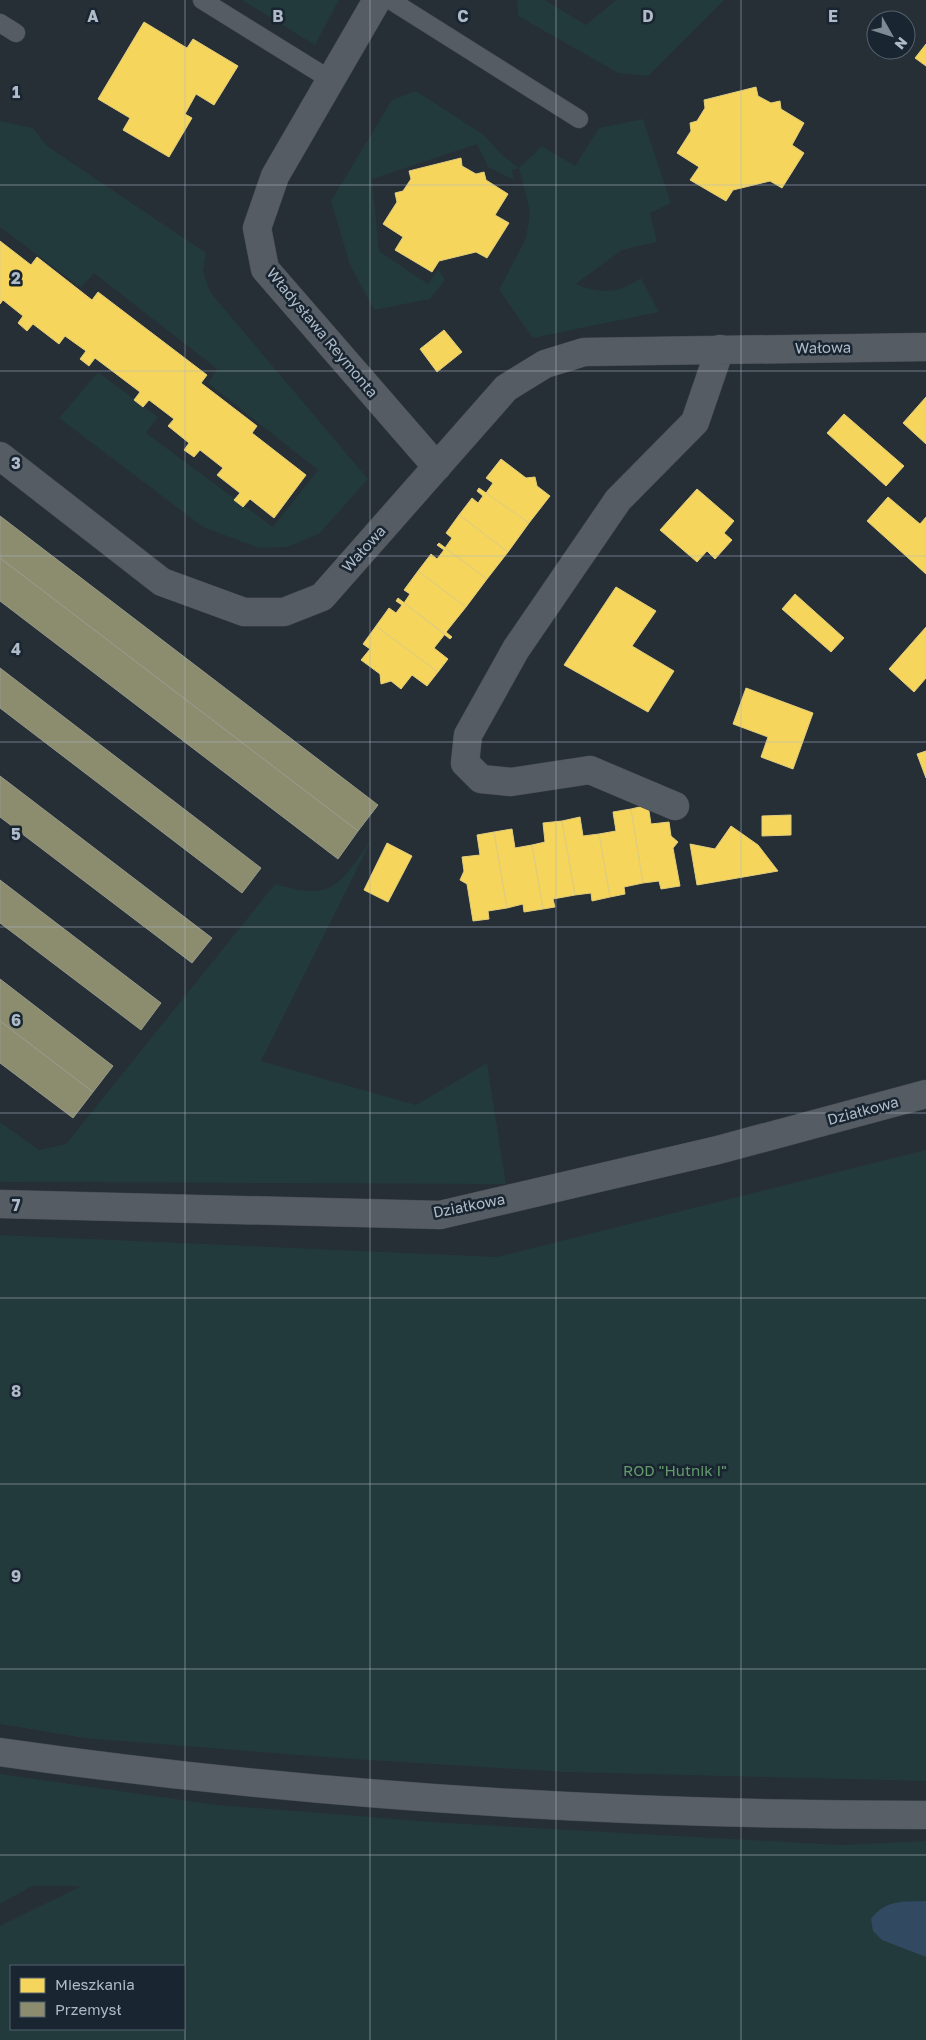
<svg xmlns="http://www.w3.org/2000/svg" width="926" height="2040" font-family="'Golos Text',sans-serif">
  <style>
    .green { fill: #233a3c; fill-rule: evenodd }
    .water { fill: #314961 }
    .homes { fill: #f6d55c; stroke: #e1cd7c }
    .industry { fill: #8c8c6e; stroke: #969a89 }
    .lines { fill: none; stroke-linecap: round; stroke-linejoin: round }
    .lane-casing { stroke: #444a50; stroke-width: 19 }
    .street-casing { stroke: #444a50; stroke-width: 29 }
    .primary-casing { stroke: #434b52; stroke-width: 29 }
    .lane { stroke: #565c64; stroke-width: 18 }
    .street { stroke: #565c64; stroke-width: 28 }
    .primary { stroke: #595f66; stroke-width: 28 }
    .grid { fill: none; stroke: #afbbc8; stroke-width: 1; stroke-opacity: 0.55 }
    .labels { text-anchor: middle; stroke-width: 5; stroke-linejoin: round; paint-order: stroke }
    .street-label { font-size: 15px; fill: #afbbc8; stroke: #192530 }
    .park-label { font-size: 15px; fill: #649b6b; stroke: #192530 }
    .grid-label { font-size: 16px; text-anchor: middle; font-weight: bold; fill: #afbbc8; stroke: #192530; stroke-width: 5; stroke-linejoin: round; paint-order: stroke }
  </style>
  <rect width="100%" height="100%" fill="#262e36"/>
  <path class="green" d="M242 0H339L315 45Z
    M517 0H545L586 25 616 0H724L648 76 618 73 518 16Z
    M416 91 484 135 502 155 519 168 542 146 575 166 599 128 643 119 671 203 650 213 657 242 622 250 576 284C600 295 619 293 641 278L659 312 533 338 499 290 526 238 530 212 519 168 512 170 514 180 488 167 477 144 372 179 379 251 428 284 438 269 445 280 430 299 374 310 350 265 331 201 392 100Z
    M0 121 33 128 47 146 206 253 203 271 210 292 368 479 320 533 288 547 259 548 203 527 59 418 98 372 158 417 146 433 273 527 318 470 208 383 217 369 94 273 81 288 0 227Z
    M372 839 261 1061 416 1105 487 1063 506 1184 0 1182V1122L39 1150 66 1144 275 884C335 902 339 884 372 839Z
    M926 1150V1781L564 1772 336 1758 84 1738 0 1724V1235L497 1257Z
    M0 1774 218 1805 447 1823 841 1845 926 1841V2040H0V1926L81 1886H32L0 1904ZM11 1966H184V2029H11Z"/>
  <path class="water" d="M926 1901V1957L882 1940 873 1931 871 1919C886 1899 903 1902 926 1901Z"/>
  <path class="homes" d="M144 22 187 48 193 39 238 66 214 105 196 94 185 114 192 118 169 157 123 130 130 118 98 99Z
    M926 44V66L915 58Z
    M756 87 758 96 771 103 780 101 781 109 804 123 792 145 804 153 782 188 770 181 733 190 726 201 690 180 699 167 677 153 691 131 690 123 697 121 705 108 704 100Z
    M461 158 462 166 476 174 484 172 486 180 508 194 495 215 509 223 487 258 476 252 439 261 432 272 395 250 403 237 383 224 397 202 395 193 403 191 411 179 409 171Z
    M0 241 31 265 37 257 92 300 98 292 207 375 201 383 257 426 252 433 306 475 274 518 250 499 243 507 234 500 240 493 217 475 223 468 200 450 194 457 184 450 189 443 168 426 174 419 149 400 143 407 134 400 140 392 95 358 89 366 80 359 86 351 65 336 59 344 33 324 27 331 18 323 23 316 3 300 0 304Z
    M444 330 462 352 437 372 420 349Z
    M926 397V444L903 423Z
    M844 414 904 466 886 486 827 433Z
    M501 459 526 478 535 477 537 486 550 496 529 523 486 493 493 483 486 478Z
    M479 488 529 523 508 552 459 515 472 498 478 503 483 496 477 491Z
    M697 489 734 521 724 533 732 540 715 559 707 551 697 562 660 530Z
    M888 497 920 524 926 517V574L867 521Z
    M459 515 508 552 487 579 445 548 452 538 446 533Z
    M439 543 487 579 466 607 418 571 431 554 437 559 444 550 437 545Z
    M418 571 466 607 446 632 452 637 450 639 404 603 410 594 404 590Z
    M616 587 656 611 632 646 674 671 648 712 564 665Z
    M795 594 844 638 831 652 782 609Z
    M398 598 445 634 434 648 448 659 438 672 376 626 389 608 396 613 402 605 396 601Z
    M376 626 438 672 427 686 412 675 401 689 391 681 381 684 380 674 361 660 370 649 363 644Z
    M926 627V678L914 692 889 669Z
    M746 688 813 713 793 769 761 757 768 737 733 724Z
    M926 751V778L917 754Z
    M648 805 651 824 669 822 671 836 678 842 673 848 680 886 661 889 659 881 643 883 631 809Z
    M631 809 643 883 624 887 625 894 610 897 599 834 616 831 613 812Z
    M791 815V835L762 836V816Z
    M580 817 583 836 599 834 610 897 592 901 591 893 575 895 562 821Z
    M562 821 575 895 553 899 555 907 543 909 532 845 545 842 543 823Z
    M731 826 758 845 778 871 697 885 690 844 715 849Z
    M512 829 515 848 532 845 543 909 524 912 523 904 507 908 494 832Z
    M494 832 507 908 488 911 489 919 473 921 467 884 460 880 464 871 462 857 480 855 477 835Z
    M387 843 412 856 388 902 364 890Z"/>
  <path class="industry" d="M0 516 378 805 358 831 0 558Z
    M0 558 358 831 338 859 0 601Z
    M0 668 261 868 242 893 0 708Z
    M0 776 212 938 192 963 0 817Z
    M0 880 161 1003 141 1030 0 923Z
    M0 979 113 1066 93 1092 0 1021Z
    M0 1021 93 1092 73 1118 0 1063Z"/>
  <g class="lines">
    <g class="lane-casing">
      <path id="lane" d="M202 0 331 80
        M390 0 579 119
        M0 23 16 33"/>
    </g>
    <g class="street-casing">
      <path id="street" d="M377 0 275 176 257 228 265 269 437 467
        M0 456 162 582 244 612H284L322 597 506 388 545 364 584 352 926 347
        M675 806 590 770 511 782 481 779 465 763 468 735 516 649 618 500 695 422 720 349
        M0 1204 440 1215 718 1150 926 1094"/>
    </g>
    <g class="primary-casing">
      <path id="primary" d="M0 1752C307 1796 616 1815 926 1815"/>
    </g>
    <use href="#lane" class="lane"/>
    <use href="#street" class="street"/>
    <use href="#primary" class="primary"/>
  </g>
  <path class="grid" d="M185 0V2040M370 0V2040M556 0V2040M741 0V2040M0 185H926M0 371H926M0 556H926M0 742H926M0 927H926M0 1113H926M0 1298H926M0 1484H926M0 1669H926M0 1855H926"/>
  <g class="labels">
    <g class="street-label">
      <text transform="translate(322 333) rotate(50)" y="5">Władysława Reymonta</text>
      <text transform="translate(823 348) rotate(-1)" y="5">Wałowa</text>
      <text transform="translate(364 549) rotate(-48)" y="5">Wałowa</text>
      <text transform="translate(863 1111) rotate(-15)" y="5">Działkowa</text>
      <text transform="translate(469 1206) rotate(-11)" y="5">Działkowa</text>
    </g>
    <g class="park-label">
      <text x="675" y="1476">ROD "Hutnik I"</text>
    </g>
  </g>
  <g class="grid-label">
    <text x="93" y="22">A</text>
    <text x="278" y="22">B</text>
    <text x="463" y="22">C</text>
    <text x="648" y="22">D</text>
    <text x="833" y="22">E</text>
    <text x="16" y="98">1</text>
    <text x="16" y="284">2</text>
    <text x="16" y="469">3</text>
    <text x="16" y="655">4</text>
    <text x="16" y="840">5</text>
    <text x="16" y="1026">6</text>
    <text x="16" y="1211">7</text>
    <text x="16" y="1397">8</text>
    <text x="16" y="1582">9</text>
  </g>
  <rect x="10" y="1965" width="175" height="65" fill="#192530" stroke="#55616d"/>
  <rect x="20" y="1978" width="25" height="15" fill="#f6d55c" stroke="#55616d"/>
  <text x="55" y="1990" font-size="15" fill="#afbbc8">Mieszkania</text>
  <rect x="20" y="2002" width="25" height="15" fill="#8c8c6e" stroke="#55616d"/>
  <text x="55" y="2015" font-size="15" fill="#afbbc8">Przemysł</text>
  <g transform="translate(891 35) rotate(129)"><circle r="24" fill="#192530" stroke="#55616d"/>
  <path d="M0-4L9 19L0 12L-9 19Z" fill="#7f8a95"/>
  <text y="-8" font-size="14" font-weight="bold" text-anchor="middle" fill="#afbbc8">N</text>
  </g>
</svg>
